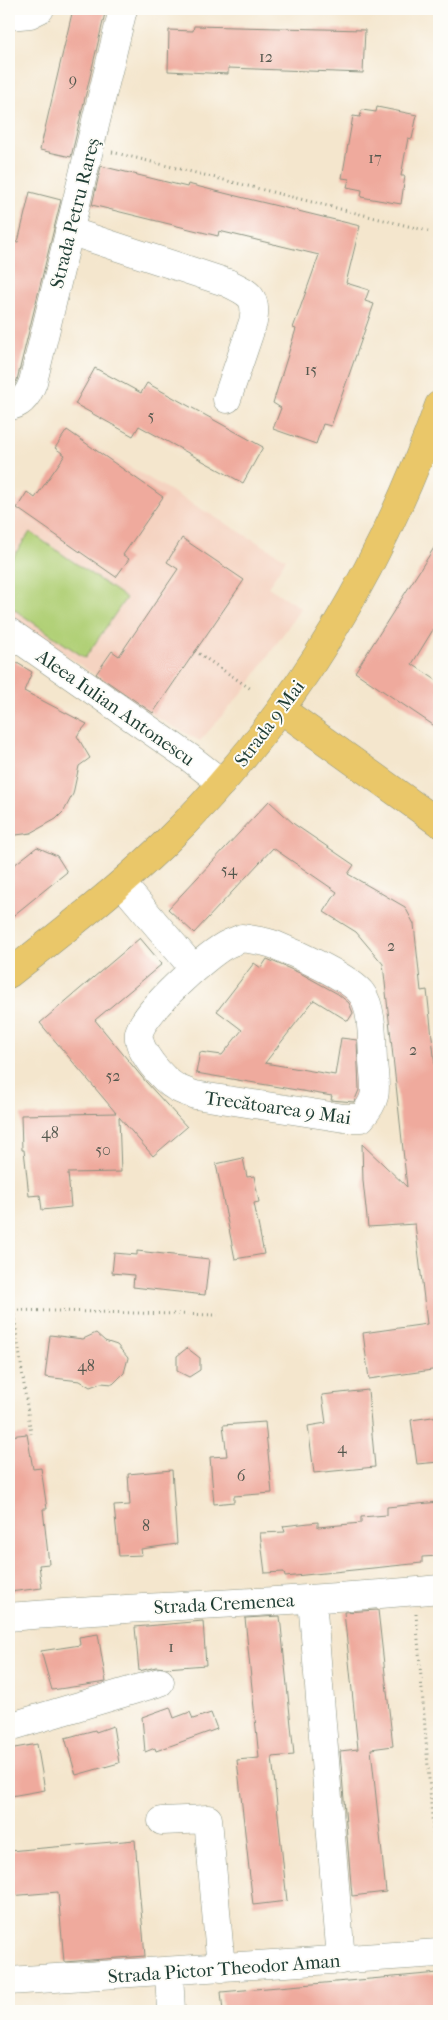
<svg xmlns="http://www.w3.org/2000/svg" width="448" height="2020" font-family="'IM FELL French Canon',serif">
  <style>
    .built { fill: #f5d3c1 }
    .green { fill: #b1d077; stroke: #688656 }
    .building { fill: #efaa9d }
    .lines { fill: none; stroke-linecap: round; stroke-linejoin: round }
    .minor-casing { stroke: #8a9280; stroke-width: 29 }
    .major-casing { stroke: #8a9280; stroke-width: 29 }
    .path { stroke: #8a9280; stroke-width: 3; stroke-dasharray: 1 4; stroke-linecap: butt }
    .minor { stroke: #fff; stroke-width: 28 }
    .major { stroke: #eac769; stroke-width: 28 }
    .labels { text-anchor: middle; stroke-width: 4; stroke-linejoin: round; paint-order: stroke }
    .number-label { font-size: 16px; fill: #53584e }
    .street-label { font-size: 19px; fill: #1f3d34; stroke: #fdfcf7 }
  </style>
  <rect width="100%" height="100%" fill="#fdfcf7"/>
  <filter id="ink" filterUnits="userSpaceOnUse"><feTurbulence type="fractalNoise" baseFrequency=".02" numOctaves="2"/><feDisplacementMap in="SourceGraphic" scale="10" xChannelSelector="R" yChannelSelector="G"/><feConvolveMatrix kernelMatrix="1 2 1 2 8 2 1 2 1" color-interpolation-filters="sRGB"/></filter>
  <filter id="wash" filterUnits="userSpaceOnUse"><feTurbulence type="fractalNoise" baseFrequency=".0096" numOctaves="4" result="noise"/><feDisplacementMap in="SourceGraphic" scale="20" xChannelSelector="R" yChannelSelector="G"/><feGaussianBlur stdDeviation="1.12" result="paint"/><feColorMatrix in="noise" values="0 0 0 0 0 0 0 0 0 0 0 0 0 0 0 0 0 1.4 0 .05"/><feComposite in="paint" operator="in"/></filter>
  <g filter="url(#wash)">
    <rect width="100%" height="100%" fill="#f4e6cd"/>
    <path class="built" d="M67 430 286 559 268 587 301 608 247 687 200 741 152 715 9 615V496L20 502 27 492 35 498 65 455 55 448Z"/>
    <path class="green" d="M30 532 126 598 85 658 9 606V563Z"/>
    <g id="blocks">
      <path class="building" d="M73 9H106L71 157 40 150Z
        M194 26 365 30 363 73 228 68V74L168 71 169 30 193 31Z
        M377 107 417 115 412 139 408 138 401 176H405L401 204 361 197 362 190 347 187 349 179 342 178 353 116 360 117 362 110 376 112Z
        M101 166 187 187 188 184 228 194 360 226 346 283 369 290 365 301 374 304 331 426 323 424 316 444 273 429 281 408 273 403 296 329 293 328 319 255 219 231 218 236 92 205Z
        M30 192 61 200 17 380 14 386 9 385V266L15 242H18Z
        M95 368 141 393 147 383 263 447 243 483 139 426 133 436 75 404Z
        M67 430 163 497 123 555 129 559 116 577 17 508 27 492 35 498 65 455 55 448Z
        M182 538 244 580 153 713 96 674 112 651 119 656 178 569 167 562Z
        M439 540V620L412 664 439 682V729L355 672Z
        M9 658 32 672 24 691 87 724 77 736 90 758 79 766 73 794 64 811 56 819 31 833 9 836Z
        M269 801 294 824 354 865 348 874 405 907 414 924 421 991 427 990 439 1103V1369L369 1379 363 1333 427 1324 415 1224 368 1227 363 1181 362 1144 407 1187 383 964 356 932 324 912 337 892 273 848 194 933 168 909Z
        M37 847 57 856 67 872 9 919V869Z
        M140 938 162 964 95 1020 146 1082 187 1127 153 1156 119 1117 121 1172 68 1173 71 1207 42 1210 40 1195 29 1196 24 1150H22L21 1115 116 1113 40 1023Z
        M267 959 302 974 338 994 349 1003 353 1013 348 1021 314 1000 265 1063 335 1075 341 1038 357 1040 359 1090 354 1102 331 1100 332 1096 196 1073 200 1052 222 1055 242 1030 217 1011 254 963 261 968Z
        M243 1158 247 1177 254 1176 259 1202 254 1203 264 1254 235 1259 216 1164Z
        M137 1251 209 1259 205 1295 133 1287 134 1275 112 1273 114 1253 137 1255Z
        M96 1333 105 1341 117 1345 128 1358 124 1373 113 1384 101 1383 90 1387 80 1381 45 1377 50 1335 83 1339Z
        M187 1348 200 1358V1370L189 1377 177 1371V1356Z
        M368 1390 375 1467 314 1473 308 1426 326 1423 322 1395Z
        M439 1416V1462L417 1464 411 1420Z
        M265 1422 272 1493 234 1496V1502L214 1504 210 1457 227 1456 223 1425Z
        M27 1434 33 1469 41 1468 47 1509H43L49 1564 39 1565 42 1588 9 1592V1436Z
        M172 1470 177 1544 141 1549 142 1555 119 1556 114 1506 130 1505 128 1474Z
        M439 1502V1556L422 1557V1563L285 1577 284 1572 265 1573 260 1533 285 1532 283 1526 318 1522V1527L361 1523V1517L387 1515V1507Z
        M378 1610 393 1746 371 1749 386 1892 352 1896 340 1751 358 1749 344 1612Z
        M280 1616 294 1755 272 1757 287 1901 253 1905 237 1760 259 1758 245 1618Z
        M203 1621 206 1665 166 1668 156 1667 139 1671 135 1627Z
        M98 1634 106 1682 52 1690 41 1651 80 1645 79 1637Z
        M170 1707 174 1718 190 1712 193 1719 211 1713 217 1729 156 1751 155 1748 145 1752 142 1717Z
        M113 1726 119 1763 76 1775 65 1738 95 1730 96 1732Z
        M37 1744 45 1790 11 1796 9 1781V1749Z
        M135 1840 145 1956 64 1962 58 1892 9 1896V1851Z
        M439 1973V2011H223L221 1992Z"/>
    </g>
  </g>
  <g filter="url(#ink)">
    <use href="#blocks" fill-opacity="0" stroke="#8a9280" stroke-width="1"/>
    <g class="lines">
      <g class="minor-casing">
        <path id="minor" d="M9 16 30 14 40 9
          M69 231 228 283C249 293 258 297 253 322L227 399
          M9 406C22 405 29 393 33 382L123 9
          M9 632 190 758 222 783
          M122 884 194 969
          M242 938C253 940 265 941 275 945 295 953 351 978 362 994 373 1008 372 1043 373 1061 375 1088 380 1097 361 1118H344L195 1095C189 1093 183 1091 177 1088 163 1080 136 1050 139 1033 143 1012 205 957 224 946 229 943 236 941 242 938Z
          M312 1599 341 1960
          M9 1617C152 1605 296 1603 439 1589
          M9 1727 160 1682
          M162 1821 208 1819 221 1968
          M169 1972 171 2011
          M9 1981 439 1953"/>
      </g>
      <g class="major-casing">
        <path id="major" d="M282 710 439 823
          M9 974C61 933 114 892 162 846 291 721 379 573 439 405"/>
      </g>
      <path class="path" d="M112 152 428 231
        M195 651 251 689
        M9 1280 31 1434
        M13 1310 218 1315
        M416 1614 439 1906"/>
      <use href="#minor" class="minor"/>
      <use href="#major" class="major"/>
    </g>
  </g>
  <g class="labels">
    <g class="number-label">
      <text x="266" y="62">12</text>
      <text x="73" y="85">9</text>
      <text x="375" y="163">17</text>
      <text x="311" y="375">15</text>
      <text x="151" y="421">5</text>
      <text x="229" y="875">54</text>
      <text x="391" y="951">2</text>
      <text x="413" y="1055">2</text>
      <text x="113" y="1081">52</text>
      <text x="50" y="1138">48</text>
      <text x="103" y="1155">50</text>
      <text x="86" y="1371">48</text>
      <text x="342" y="1453">4</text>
      <text x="241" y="1481">6</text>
      <text x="146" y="1531">8</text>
      <text x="171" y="1652">1</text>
    </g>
    <g class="street-label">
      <text transform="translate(74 213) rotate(-76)" y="7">Strada Petru Rareș</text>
      <text transform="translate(116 707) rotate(35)" y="7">Aleea Iulian Antonescu</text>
      <text transform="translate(269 723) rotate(-53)" y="7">Strada 9 Mai</text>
      <text transform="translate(278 1107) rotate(8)" y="7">Trecătoarea 9 Mai</text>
      <text transform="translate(224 1603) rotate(-3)" y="7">Strada Cremenea</text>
      <text transform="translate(224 1968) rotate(-4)" y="7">Strada Pictor Theodor Aman</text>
    </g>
  </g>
  <rect width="448" height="2020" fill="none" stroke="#fdfcf7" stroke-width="30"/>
</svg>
